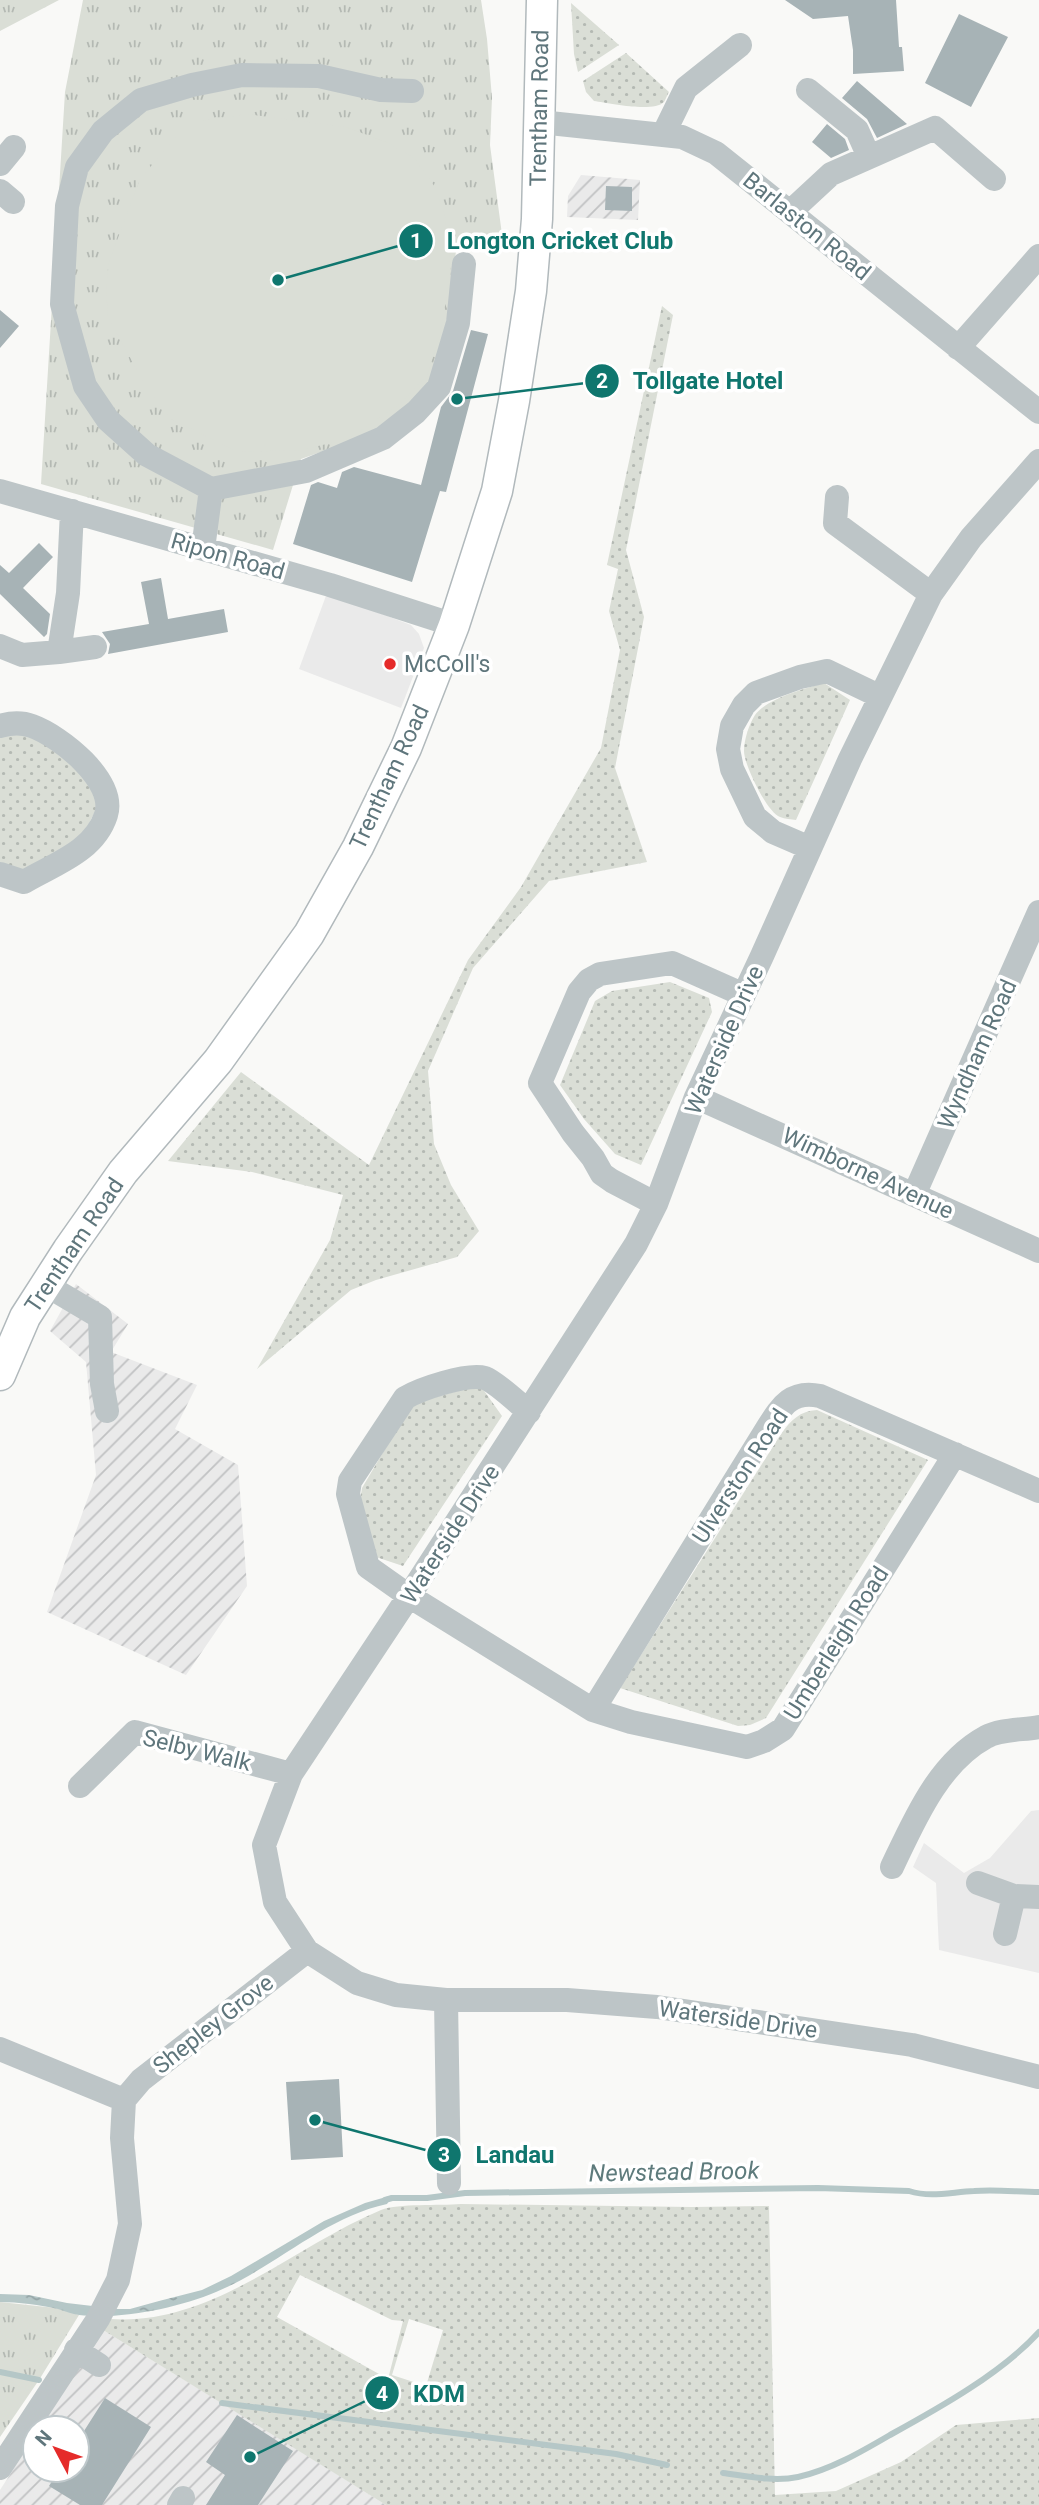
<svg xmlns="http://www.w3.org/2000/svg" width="1039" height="2505" font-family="Roboto,sans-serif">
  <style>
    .built { fill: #eaeaea }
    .industrial { fill: url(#industrial-furrows) }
    .grass { fill: url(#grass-dots); fill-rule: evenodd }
    .park { fill: url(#park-tufts) }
    .garden { fill: #daded6 }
    .water { fill: url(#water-ripples) }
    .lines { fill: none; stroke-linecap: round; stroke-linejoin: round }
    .stream { stroke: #b5c7c7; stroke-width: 6 }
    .building { fill: #a7b3b6 }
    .major-casing { stroke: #b1b9bc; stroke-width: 33 }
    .minor { stroke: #bdc5c7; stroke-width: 24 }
    .major { stroke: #fff; stroke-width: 30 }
    .poi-dot { fill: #e52b2a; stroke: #fff; stroke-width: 2.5 }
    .labels { text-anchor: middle; stroke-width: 7; stroke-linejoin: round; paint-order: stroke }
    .street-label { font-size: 23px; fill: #5f767c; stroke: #fff }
    .poi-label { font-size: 23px; fill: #5f767c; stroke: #fff; text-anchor: start }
    .water-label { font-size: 24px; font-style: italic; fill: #5e7b7c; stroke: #fff }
    .leader { fill: none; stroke: #0f766e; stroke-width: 2.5 }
    .callout-dot { fill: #0f766e; stroke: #fff; stroke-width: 2.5 }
    .mark-label { font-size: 21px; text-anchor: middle; font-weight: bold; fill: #fff }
    .callout-label { font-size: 24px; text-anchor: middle; font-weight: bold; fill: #0f766e; stroke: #fff; stroke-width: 7; stroke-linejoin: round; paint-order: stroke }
  </style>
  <defs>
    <pattern id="industrial-furrows" width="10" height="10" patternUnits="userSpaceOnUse" patternTransform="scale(1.75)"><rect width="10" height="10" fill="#eaeaea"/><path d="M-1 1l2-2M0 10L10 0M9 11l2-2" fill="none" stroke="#c1c2c3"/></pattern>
    <pattern id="grass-dots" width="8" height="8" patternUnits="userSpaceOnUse" patternTransform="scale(1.75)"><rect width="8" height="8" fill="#daded6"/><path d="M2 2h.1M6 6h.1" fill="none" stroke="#b4b9b3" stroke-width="1.8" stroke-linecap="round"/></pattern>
    <pattern id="park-tufts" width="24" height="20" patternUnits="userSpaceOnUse" patternTransform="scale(1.75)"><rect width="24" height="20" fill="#daded6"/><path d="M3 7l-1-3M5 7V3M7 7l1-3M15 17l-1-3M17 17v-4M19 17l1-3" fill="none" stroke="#b4b9b3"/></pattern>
    <pattern id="water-ripples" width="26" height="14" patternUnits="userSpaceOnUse" patternTransform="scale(1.75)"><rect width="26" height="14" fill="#b5c7c7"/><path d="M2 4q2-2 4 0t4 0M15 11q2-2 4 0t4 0" fill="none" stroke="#96a6a7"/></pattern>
  </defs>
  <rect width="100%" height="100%" fill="#f9f9f7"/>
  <path class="built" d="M327 593 411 625 419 634 424 648 401 708 299 669Z
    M1039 1810V1973L939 1950 936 1883 913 1867 924 1843 964 1873 990 1858 1031 1811Z"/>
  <path class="industrial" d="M581 175 640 180 638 220 567 217 568 196Z
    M76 1284 128 1324 111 1352 197 1385 175 1429 238 1465 247 1586 186 1675 47 1612 96 1475 86 1362 50 1331Z
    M103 2330 303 2453 386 2505H0V2490L35 2436V2470H77V2428H40Z"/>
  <path class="grass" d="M571 3 619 45 578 72 574 54Z
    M626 53 669 92C667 95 666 99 664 102 653 113 609 103 594 101L586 92 583 81Z
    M662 306 673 315 626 550 644 617 615 768 647 862 549 881 473 968 428 1071 434 1144 451 1185 479 1231 457 1257 376 1280 351 1290 257 1369 330 1240 343 1195 252 1172 168 1161 241 1072 369 1165 468 960 521 887 601 748 620 650 609 611 618 569 607 565Z
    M824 683 850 700 796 820C791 819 785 819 780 817 767 812 744 765 744 751 744 740 749 724 755 715 766 699 806 688 824 683Z
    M0 730 49 739 102 797 78 846 24 878 0 870Z
    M670 982 709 998 712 1012 641 1165 615 1154 584 1119 560 1085 595 1001 612 991Z
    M480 1385 502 1416 403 1566 376 1557 359 1508 362 1488 401 1422 417 1402Z
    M817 1410 928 1460 766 1718 750 1725 738 1726 620 1688 781 1434C791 1420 800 1411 817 1410Z
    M461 2204 692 2207 769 2206 775 2495 836 2491 901 2462 956 2425 1039 2418V2505H386L103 2330 110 2319C212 2326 292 2247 381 2210 399 2203 439 2206 461 2204ZM300 2275 392 2320 403 2321 388 2379 277 2317ZM409 2319 443 2330 426 2386 392 2375Z"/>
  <path class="park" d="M0 0H59L0 31Z
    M83 0H481L487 39 492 98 490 145 503 242 457 244 441 363 426 394 369 435 301 459 273 550 41 484 65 92Z
    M0 2302 56 2308 79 2315 39 2380 0 2437Z"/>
  <path class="garden" d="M247 114 346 127 388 143 414 158 435 187 445 216 451 271 440 335 427 375 401 403 348 439 301 450 238 452 171 419 145 385 108 317 106 288 109 262 140 179 176 137 200 121Z"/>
  <path class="water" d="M393 2195 387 2204C325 2217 274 2268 216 2292 178 2308 120 2320 79 2315 72 2314 65 2311 58 2309 40 2305 18 2302 0 2302V2294L29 2295 67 2303 118 2309H130L159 2301 202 2290 231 2276 324 2221 365 2203Z"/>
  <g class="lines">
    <path class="stream" d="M385 2200 392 2198H427L465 2193 818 2188 909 2191C931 2198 951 2192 974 2191 996 2189 1017 2192 1039 2192
      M0 2372 39 2380
      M222 2403 616 2454 667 2465
      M723 2473C746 2476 774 2482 798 2477 830 2470 861 2452 890 2435 939 2408 1002 2373 1039 2332"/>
  </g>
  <path class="building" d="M785 0H896L899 47H902L904 71 853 74V50L848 16 813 19Z
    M959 14 1008 37 971 107 925 83Z
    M857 81 907 124 877 138 867 119 842 98Z
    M827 124 845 139 849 150 831 158 812 142Z
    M606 186 632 187V211L605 210Z
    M0 310 19 326 0 348Z
    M471 330 488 334 446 492 440 491 412 582 293 544 311 485 318 482 337 488 342 472 354 467 421 485 441 407 453 391Z
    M39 543 53 557 23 588 50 614 47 634 44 637 0 594V565L9 573Z
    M161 578 168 619 224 609 228 632 108 654 110 644 102 632 149 624 141 582Z
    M339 2079 343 2157 291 2160 286 2082Z
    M105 2398 151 2427 102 2505H80L49 2486 59 2470H77V2442Z
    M237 2415 293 2451 258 2505H206L225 2475 206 2462Z"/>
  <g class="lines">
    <g class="major-casing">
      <path id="major" d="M0 1375 25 1317 68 1250 123 1172 218 1061 309 934 358 847 406 748 454 625 497 491 514 401 531 291 537 219 542 0"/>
    </g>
    <path class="minor" d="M808 90 857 130 869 157
      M540 122 682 137 716 153 1039 412
      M663 135 686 88 740 45
      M0 164 14 147
      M0 191 13 202
      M790 212 831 174 935 128 994 179
      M958 348 1039 256
      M1039 461 971 538 931 594 850 759 762 956 696 1097 656 1204 636 1244 409 1596 291 1774 264 1845 275 1902 307 1951 357 1983 396 1995 446 2000H567L657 2007 912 2045 1039 2077
      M211 489 306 471 383 438 416 412 439 387 458 323 464 264
      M0 491 330 585 454 625
      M837 497 835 523 931 594
      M72 511 68 593 59 652 95 647
      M203 549 211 489 147 455 108 420 85 386 62 304 67 206 77 167 103 131 141 100 192 85 242 75 319 76 381 90 412 91
      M0 646 22 655 59 652
      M0 726C10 723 21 722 32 726 60 736 117 781 106 815 94 852 54 864 24 882L0 874
      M810 848 773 832 755 817 732 769 728 749 732 726 744 705 756 693 800 677 827 671 879 696
      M696 1097 1039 1251
      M914 1195 1039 912
      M656 1204 612 1181 602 1174 593 1158 573 1133 540 1083 579 992 589 980 600 974 672 963 744 995
      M46 1285 100 1317 102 1384 107 1411
      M529 1412C518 1403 496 1382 485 1378 467 1373 420 1389 405 1398L350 1481 348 1494 368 1567 409 1596 593 1710 631 1722 747 1747 764 1741 783 1729 955 1454
      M593 1710 768 1427C782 1405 792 1390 820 1396L1039 1491
      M80 1786 135 1732 291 1774
      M892 1867C914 1821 938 1763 986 1737 1000 1729 1023 1730 1039 1727
      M978 1883 1014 1896 1039 1897
      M1005 1934 1014 1896
      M446 2000 449 2183
      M0 2049 124 2100
      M124 2100 141 2080 307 1951
      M76 2350 99 2365
      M0 2468 98 2319 118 2280 130 2224 122 2138 124 2100
      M179 2505 183 2498"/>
    <use href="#major" class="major"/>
  </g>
  <circle class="poi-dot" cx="390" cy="664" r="7"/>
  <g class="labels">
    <g class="street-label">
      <text transform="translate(539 108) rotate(-89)" y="8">Trentham Road</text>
      <text transform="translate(807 226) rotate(39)" y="8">Barlaston Road</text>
      <text transform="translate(228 556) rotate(16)" y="8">Ripon Road</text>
      <text transform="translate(389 777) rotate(-65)" y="8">Trentham Road</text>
      <text transform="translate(724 1040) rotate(-66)" y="8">Waterside Drive</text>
      <text transform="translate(977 1054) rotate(-66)" y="8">Wyndham Road</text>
      <text transform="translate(868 1173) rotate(25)" y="8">Wimborne Avenue</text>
      <text transform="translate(74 1245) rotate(-56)" y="8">Trentham Road</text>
      <text transform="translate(740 1476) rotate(-57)" y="8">Ulverston Road</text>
      <text transform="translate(450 1534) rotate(-57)" y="8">Waterside Drive</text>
      <text transform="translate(836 1643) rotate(-58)" y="8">Umberleigh Road</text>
      <text transform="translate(197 1750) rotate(14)" y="8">Selby Walk</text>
      <text transform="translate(738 2019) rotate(8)" y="8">Waterside Drive</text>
      <text transform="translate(213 2024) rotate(-38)" y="8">Shepley Grove</text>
    </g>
    <g class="poi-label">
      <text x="404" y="672">McColl's</text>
    </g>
    <g class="water-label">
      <text transform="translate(674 2172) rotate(-1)" y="8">Newstead Brook</text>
    </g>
  </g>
  <path class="leader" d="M278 280L416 241M457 399L602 381M315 2120L444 2155M250 2457L382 2393"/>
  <g class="callout-dot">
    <circle cx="278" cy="280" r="7"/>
    <circle cx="457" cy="399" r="7"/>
    <circle cx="315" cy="2120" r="7"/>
    <circle cx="250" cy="2457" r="7"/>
    <circle cx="416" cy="241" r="18"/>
    <circle cx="602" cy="381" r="18"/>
    <circle cx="444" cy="2155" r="18"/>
    <circle cx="382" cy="2393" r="18"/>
  </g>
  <g class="mark-label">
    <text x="416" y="248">1</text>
    <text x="602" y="388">2</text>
    <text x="444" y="2162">3</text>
    <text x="382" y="2401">4</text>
  </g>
  <g class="callout-label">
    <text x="560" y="249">Longton Cricket Club</text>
    <text x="708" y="389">Tollgate Hotel</text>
    <text x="515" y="2163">Landau</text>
    <text x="439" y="2402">KDM</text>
  </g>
  <g transform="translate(56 2449) rotate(311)"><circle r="33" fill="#ffffff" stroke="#bfc8cb" stroke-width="2"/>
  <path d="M0-5L12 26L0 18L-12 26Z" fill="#e52b2a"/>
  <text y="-10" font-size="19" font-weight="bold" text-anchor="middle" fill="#5f767c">N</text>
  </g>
</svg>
